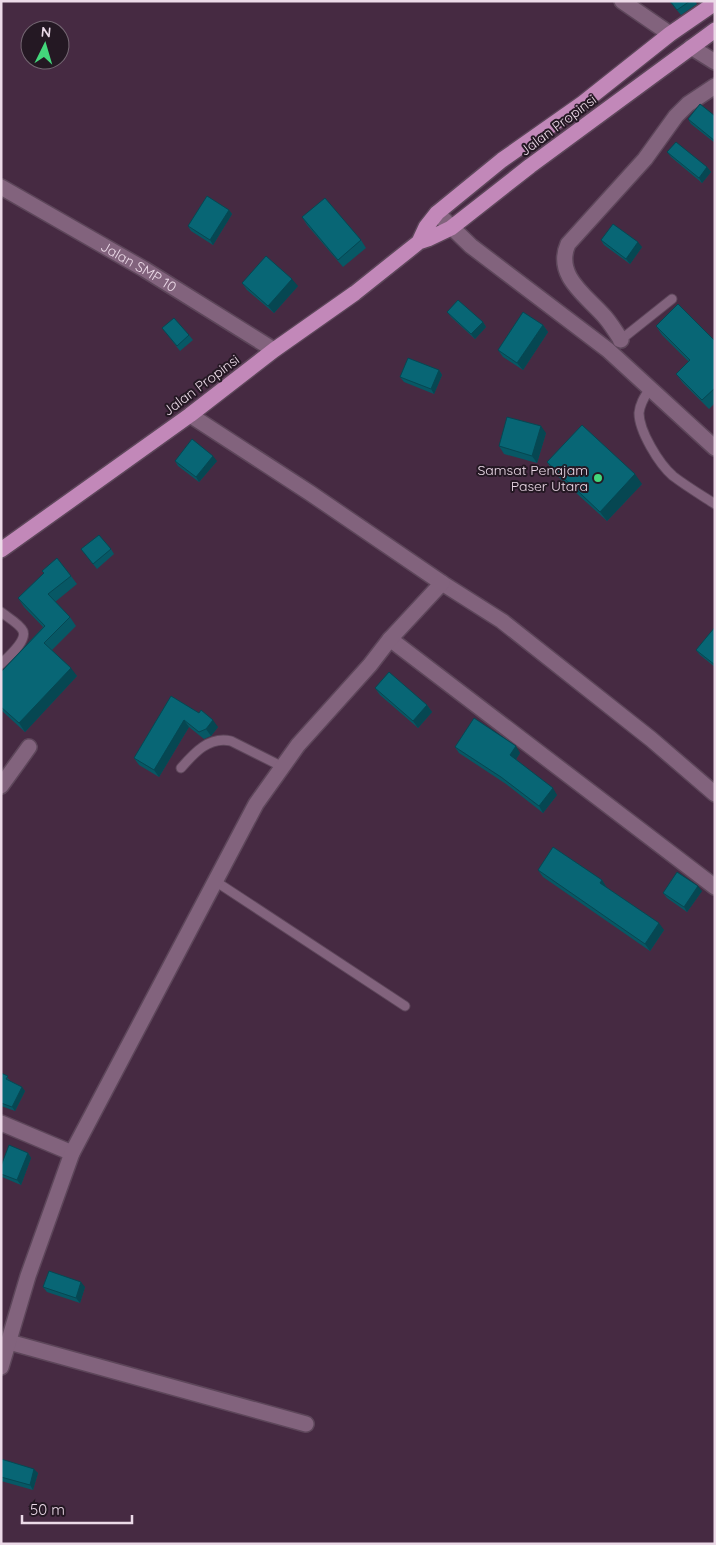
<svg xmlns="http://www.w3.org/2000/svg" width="716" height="1545" font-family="Quicksand,sans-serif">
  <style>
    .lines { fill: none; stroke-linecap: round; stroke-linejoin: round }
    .lane-casing { stroke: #5d465a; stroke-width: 11 }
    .street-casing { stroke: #5d465a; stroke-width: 18 }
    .highway-casing { stroke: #5d465a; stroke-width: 18 }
    .lane { stroke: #82637d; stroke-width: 9 }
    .street { stroke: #82637d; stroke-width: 15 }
    .highway { stroke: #c288b9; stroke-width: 15 }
    .wall { fill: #075865 }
    .shaded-wall { fill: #064752 }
    .building { fill: #086675; stroke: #064752 }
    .poi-dot { fill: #43d77b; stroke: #241823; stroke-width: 2 }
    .labels { text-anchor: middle; stroke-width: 4; stroke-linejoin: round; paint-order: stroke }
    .street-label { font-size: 14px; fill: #ecdae8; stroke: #241823 }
    .poi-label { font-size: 14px; fill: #ecdae8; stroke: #241823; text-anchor: end }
  </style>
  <rect width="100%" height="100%" fill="#462a42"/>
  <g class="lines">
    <g class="lane-casing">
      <path id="lane" d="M618 342 672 299
        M650 388C645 396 640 403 639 413 639 431 659 464 673 476 686 486 701 495 715 504
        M1 612C7 617 20 624 23 631 27 641 8 657 1 664
        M181 768C194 753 209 736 231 741L283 767
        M215 881 405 1006"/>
    </g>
    <g class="street-casing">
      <g id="street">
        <path d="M622 1 670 34"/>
        <path d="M691 47 715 62"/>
        <path id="s1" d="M1 187 144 269 274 350"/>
        <path d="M437 213 471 246 608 350 715 448"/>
        <path d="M621 340C616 332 611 324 605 317 587 296 554 276 568 244L645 159 676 116 688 104 715 86"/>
        <path d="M442 583 502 621 651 739 715 794"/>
        <path d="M390 639 715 887"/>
        <path d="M1 786 29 747"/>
        <path d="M1 1123 72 1153"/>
        <path d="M9 1342 306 1424"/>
        <path d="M1 1367 28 1276 72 1153 256 804 298 745 370 665 390 639 442 583 310 493 190 415"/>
      </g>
    </g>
    <g class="highway-casing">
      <path id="highway" d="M419 242 426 227 437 213 502 160 583 103 670 34 715 3
        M1 550 190 415 274 350 355 293 419 242 428 239 451 228 530 166 715 30"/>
    </g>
    <use href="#lane" class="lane"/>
    <use href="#street" class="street"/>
    <use href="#highway" class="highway"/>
  </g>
  <path class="wall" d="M669 1H695L697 4 681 15Z
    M715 116V143L691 124 688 119Z
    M667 152 707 167 711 172 702 183 671 157Z
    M229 210 232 214 213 245 191 231 188 226Z
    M302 217 361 240 366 248 343 267 307 225Z
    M601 240 642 247 630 264 604 245Z
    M242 283 298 286 274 313 247 290Z
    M447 312 483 322 486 327 475 339 451 317Z
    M543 325 548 332 523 370 503 357 498 350Z
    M656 326 715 341V403L709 409 683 383 676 374 689 362 662 335Z
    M162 328 189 335 193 340 180 351Z
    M439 370 442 375 434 394 404 382 400 377Z
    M546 433 537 463 504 454 499 446Z
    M175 461H217L199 482 178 466Z
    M547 462 642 484 607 521 553 472Z
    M81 549H111L114 554 97 569Z
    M71 576 77 584 55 602 70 617 76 626 52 650 77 676 25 732 1 710V672L43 627 24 607 18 598Z
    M715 627V667L700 655 696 650Z
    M375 688 427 705 432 712 418 728 380 695Z
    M171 696 218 727 211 736 204 739 189 727 159 777 139 765 134 758Z
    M455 747 520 753 516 759 557 795 543 813 506 784 459 753Z
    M538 870 602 880 607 888 664 930 650 951 543 877Z
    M702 891 687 912 667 898 663 893Z
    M1 1073 10 1080V1081L25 1091 15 1111 1 1106Z
    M28 1153 31 1158 21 1185 2 1177 1 1176V1166Z
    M43 1287H85L80 1303 47 1292Z
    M1 1459 38 1473 33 1490 1 1481Z"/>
  <path class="shaded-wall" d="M707 167 711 172 702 183 699 178Z
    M229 210 232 214 213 245 210 240Z
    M638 242 642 247 630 264 626 259Z
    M292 279 298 286 274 313 268 306Z
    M483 322 486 327 475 339 471 334Z
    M543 325 548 332 523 370 517 363Z
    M439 370 442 375 434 394 431 389Z
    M541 426 546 433 537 463 532 456Z
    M213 456 217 461 199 482 196 477Z
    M635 474 642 484 607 521 600 512Z
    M71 668 77 676 25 732 19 723Z
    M427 705 432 712 418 728 413 721Z
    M184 720 189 727 159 777 154 770Z
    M213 720 218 727 211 736 206 729Z
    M516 746 520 753 515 761 510 755Z
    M553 788 557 795 543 813 539 806Z
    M602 880 607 888 600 883Z
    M698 886 702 891 687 912 684 907Z
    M659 923 664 930 650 951 645 944Z
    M22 1087 25 1091 15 1111 12 1107Z
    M28 1153 31 1158 21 1185 17 1180Z
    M81 1282 85 1287 80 1303 76 1298Z
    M34 1469 38 1473 33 1490 30 1485Z"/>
  <path class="building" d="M670 1H690L677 10Z
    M700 104 715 116V141L688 119Z
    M676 142 707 167 699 178 667 152Z
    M207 196 229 210 210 240 188 226Z
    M325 198 361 240 338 260 302 217Z
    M613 224 638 242 626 259 601 240Z
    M266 256 292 279 268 306 242 283Z
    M458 300 483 322 471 334 447 312Z
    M678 304 715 341V388L702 400 676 374 690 360 656 326Z
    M523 312 543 325 517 363 498 350Z
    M174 318 189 335 177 346 162 328Z
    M408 358 439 370 431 389 400 377Z
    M507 417 541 426 532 456 499 446Z
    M582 425 635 474 600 512 547 462Z
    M192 439 213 456 196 477 175 461Z
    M99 535 111 549 93 564 81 549Z
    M57 558 71 576 48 594 70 617 44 643 71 668 19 723 1 707V672L45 626 18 598 44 573 42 571Z
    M715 627V665L696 650Z
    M389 672 427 705 413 721 375 688Z
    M171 696 199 713 201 710 213 720 206 729 199 732 184 720 154 770 134 758Z
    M474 718 516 746 510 755 553 788 539 806 501 777 455 747Z
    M553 847 602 880 600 883 659 923 645 944 538 870Z
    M677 872 698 886 684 907 663 893Z
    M1 1073 8 1076 6 1079 22 1087 12 1107 1 1103Z
    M9 1145 28 1153 17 1180 1 1174V1166Z
    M49 1271 81 1282 76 1298 43 1287Z
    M1 1459 34 1469 30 1485 1 1477Z"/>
  <circle class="poi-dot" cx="598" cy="478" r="5"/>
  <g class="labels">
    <g class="street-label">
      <text transform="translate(558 125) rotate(-37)" y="5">Jalan Propinsi</text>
      <text dy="5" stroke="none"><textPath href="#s1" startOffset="159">Jalan SMP 10</textPath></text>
      <text transform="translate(201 385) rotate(-37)" y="5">Jalan Propinsi</text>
    </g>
    <g class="poi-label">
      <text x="588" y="475">Samsat Penajam<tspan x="588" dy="16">Paser Utara</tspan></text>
    </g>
  </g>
  <rect width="716" height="1545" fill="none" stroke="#ecdae8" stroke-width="5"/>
  <g transform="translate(45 45) rotate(5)"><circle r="24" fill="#241823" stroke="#746672"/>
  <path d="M0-4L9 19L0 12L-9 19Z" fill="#43d77b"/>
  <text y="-8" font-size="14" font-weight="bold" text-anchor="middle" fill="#ecdae8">N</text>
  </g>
  <path d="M22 1515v8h110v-8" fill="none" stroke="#ecdae8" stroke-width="2.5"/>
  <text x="30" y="1515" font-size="15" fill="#ecdae8" stroke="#241823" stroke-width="4" paint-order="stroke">50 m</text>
</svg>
